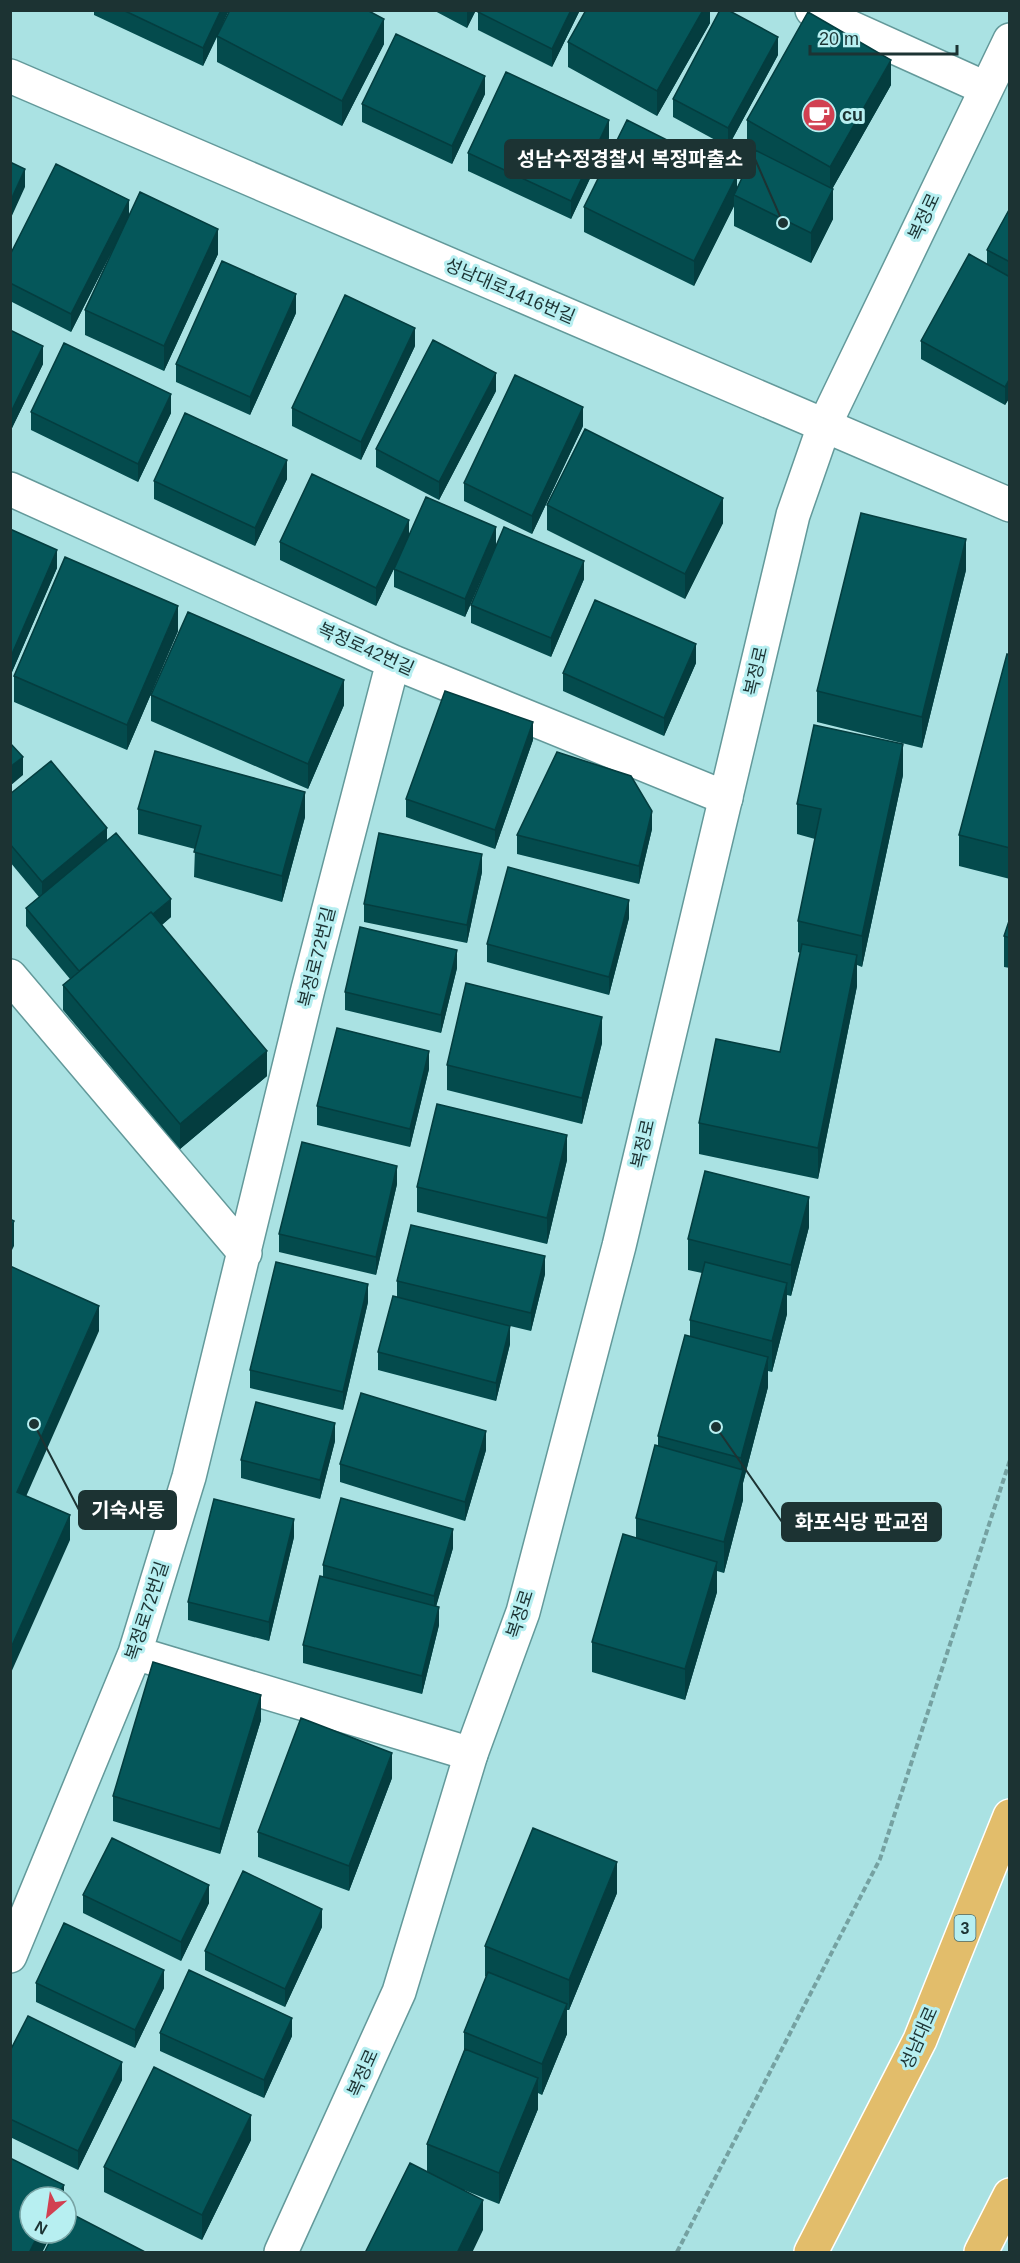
<svg xmlns="http://www.w3.org/2000/svg" width="1020" height="2263" font-family="Arial,'Noto Sans KR',sans-serif">
  <style>
    .lines { fill: none; stroke-linecap: round; stroke-linejoin: round }
    .minor-casing { stroke: #63999a; stroke-width: 36 }
    .tertiary-casing { stroke: #63999a; stroke-width: 36 }
    .primary-casing { stroke: #fff; stroke-width: 36 }
    .path { stroke: #75a1a1; stroke-width: 4; stroke-dasharray: 6 3; stroke-linecap: butt }
    .minor { stroke: #fff; stroke-width: 33 }
    .tertiary { stroke: #fff; stroke-width: 33 }
    .primary { stroke: #e2bd6b; stroke-width: 33 }
    .wall { fill: #044b4d }
    .shaded-wall { fill: #043d3f }
    .building { fill: #05575a; stroke: #043d3f; stroke-width: 1.5 }
    .labels { text-anchor: middle; stroke-width: 6; stroke-linejoin: round; paint-order: stroke }
    .shield { fill: #b7eff1; stroke: #4a6b6c; stroke-width: 1.5 }
    .shield-label { font-size: 16px; font-weight: bold; fill: #1c3333 }
    .poi-label { font-size: 18px; font-weight: bold; fill: #1c3333; stroke: #b7eff1; text-anchor: start }
    .street-label { font-size: 18px; fill: #1c3333; stroke: #b7eff1 }
    .leader { fill: none; stroke: #1c3333; stroke-width: 2 }
    .callout-dot { fill: #1c3333; stroke: #b7eff1; stroke-width: 2 }
    .callout { fill: #1c3333; stroke: #1c3333; stroke-width: 2 }
    .callout-label { font-size: 20px; text-anchor: middle; font-weight: bold; fill: #fff }
  </style>
  <rect width="100%" height="100%" fill="#aae2e3"/>
  <g class="lines">
    <g class="minor-casing">
      <path id="minor" d="M812 10 985 88
        M10 76 1010 505
        M10 489 393 662 726 798
        M10 976 245 1253
        M135 1653 471 1754
        M10 1956 135 1653 189 1477 308 989 393 662"/>
    </g>
    <g class="tertiary-casing">
      <path id="tertiary" d="M281 2252 399 1992 471 1754 523 1612 619 1246 793 515 824 426 1010 40"/>
    </g>
    <g class="primary-casing">
      <path id="primary" d="M811 2252 920 2040 1010 1816
        M981 2252 1010 2195"/>
    </g>
    <path class="path" d="M677 2252 880 1859 1010 1460"/>
    <use href="#minor" class="minor"/>
    <use href="#tertiary" class="tertiary"/>
    <use href="#primary" class="primary"/>
  </g>
  <path class="wall" d="M94 10H229L220 30 384 44 342 126 217 62V37L203 66 94 15Z
    M433 10H476L467 28Z
    M580 10 552 67 478 30V12Z
    M710 10V23L657 116 568 67V42Z
    M778 55 728 147 673 117V99Z
    M891 85 832 189 833 219 811 263 734 226V206L694 286 584 232V207L737 188 756 151 747 146V120Z
    M485 94 452 164 362 122V104Z
    M609 138 571 219 468 171V153Z
    M1010 208V397L1005 405 921 359V341L987 264V250Z
    M129 217 218 254 164 371 85 335V310L117 241 71 332 10 301V255Z
    M296 313 250 415 176 382V364Z
    M10 330 43 364 12 428 10 427Z
    M415 346 361 460 292 426V408Z
    M496 391 439 500 376 467V449Z
    M31 412 171 413 138 482 31 430Z
    M583 426 532 534 464 501V483Z
    M287 479 255 546 154 499V481Z
    M547 505 723 523 685 599 547 530Z
    M10 529 57 568 12 672 10 671Z
    M409 536 496 545 584 579 551 657 471 623V605L493 553 465 617 394 587V569L397 562 376 606 280 560V542Z
    M966 570 922 748 817 722V691Z
    M178 631 127 750 14 702V676Z
    M1010 655V879L959 866V835Z
    M696 663 664 736 563 691V673Z
    M151 695 344 705 308 789 151 721Z
    M533 740 495 849 406 817V799Z
    M903 775 862 967 857 965V986L818 1179 699 1154V1123L780 1052 800 953 798 952V921L815 839 797 834V804Z
    M10 794 107 841 171 917 162 925 267 1076 180 1149 63 1010V985L70 979 26 926V908L39 897 10 862Z
    M138 809 305 817 282 902 194 877 195 849 138 834Z
    M652 829 639 884 517 854V835Z
    M482 872 467 943 364 922V904Z
    M629 918 609 995 487 962V944Z
    M1010 918V968L1004 967V936Z
    M457 968 441 1033 345 1010V992Z
    M602 1043 582 1124 447 1090V1065Z
    M429 1069 410 1147 317 1125V1106Z
    M567 1160 547 1244 417 1212V1187Z
    M397 1184 376 1275 279 1252V1234Z
    M809 1227 791 1296 787 1295V1314L772 1372 768 1371V1387L743 1483V1500L724 1573 717 1571V1592L685 1700 592 1672V1642L636 1538V1518L658 1446V1436L690 1336V1320L702 1273 688 1270V1239Z
    M545 1274 531 1331 498 1323 510 1344 496 1401 378 1370V1352L397 1297V1281Z
    M368 1302 343 1410 250 1388V1370Z
    M335 1441 320 1499 241 1478V1460Z
    M486 1450 465 1521 340 1482V1464Z
    M294 1537 269 1641 188 1620V1602Z
    M453 1548 436 1606 439 1625 422 1694 303 1663V1645L323 1577V1565Z
    M261 1720 220 1854 113 1821V1796Z
    M392 1778 349 1891 258 1857V1832Z
    M617 1893 569 2010H567V2034L542 2095 538 2093V2109L499 2204 464 2190 483 2230 427 2171V2144L464 2051V2032L486 1977 485 1976V1946Z
    M83 1895 209 1903 181 1961 83 1913Z
    M322 1927 285 2007 205 1970V1951Z
    M36 1983 164 1988 135 2048 36 2002Z
    M160 2033 292 2036 264 2098 160 2051Z
    M10 2051 122 2080 78 2170 10 2137Z
    M251 2140 202 2240 104 2192V2167Z"/>
  <path class="shaded-wall" d="M221 10H229L203 66V48Z
    M467 10H476L467 28Z
    M571 10H580L552 67V49Z
    M703 10H710V23L657 116V91Z
    M384 19V44L342 126V101Z
    M778 37V55L728 147V128Z
    M891 60V85L830 193V167Z
    M485 76V94L452 164V146Z
    M609 120V138L571 219V201Z
    M25 169V187L10 220V202Z
    M737 175V197L734 195V206L694 286V261Z
    M833 189V219L811 263V233Z
    M129 200V218L71 332V314Z
    M218 229V254L164 371V346Z
    M296 294V313L250 415V397Z
    M415 328V346L361 460V442Z
    M43 346V364L12 428V410Z
    M496 373V391L439 500V482Z
    M1010 378V397L1005 405V387Z
    M171 394V413L138 482V464Z
    M583 407V426L532 534V516Z
    M287 460V479L255 546V528Z
    M723 498V523L685 599V574Z
    M409 520V538L376 606V588Z
    M496 527V545L465 617V599Z
    M966 539V570L922 748V717Z
    M57 550V568L12 672V654Z
    M584 561V579L551 657V638Z
    M178 606V631L127 750V725Z
    M696 644V663L664 736V718Z
    M344 680V705L308 789V764Z
    M533 722V740L495 849V830Z
    M903 744V775L862 967V936Z
    M23 757V775L10 786V767Z
    M305 792V817L282 902V876Z
    M652 811V829L639 884V866Z
    M107 828V846L42 900V882Z
    M482 854V872L467 943V925Z
    M171 899V917L81 992V973Z
    M629 900V918L609 995V977Z
    M457 950V968L441 1033V1015Z
    M857 955V986L818 1179V1148Z
    M602 1017V1043L582 1124V1098Z
    M267 1051V1076L180 1149V1124Z
    M429 1051V1069L410 1147V1129Z
    M567 1135V1160L547 1244V1218Z
    M397 1166V1184L376 1275V1257Z
    M809 1197V1227L791 1296V1265Z
    M14 1221V1246L10 1254V1229Z
    M545 1256V1274L531 1331V1313Z
    M787 1283V1314L772 1372V1341Z
    M368 1284V1302L343 1410V1392Z
    M99 1306V1331L17 1517V1492Z
    M510 1326V1344L496 1401V1383Z
    M768 1357V1387L743 1483V1500L724 1573V1542L741 1475V1458Z
    M335 1423V1441L320 1499V1480Z
    M486 1431V1450L465 1521V1502Z
    M70 1515V1540L10 1675V1650Z
    M294 1519V1537L269 1641V1622Z
    M453 1529V1548L434 1614V1596Z
    M717 1562V1592L685 1700V1669Z
    M439 1607V1625L422 1694V1676Z
    M261 1695V1720L220 1854V1829Z
    M392 1753V1778L349 1891V1866Z
    M617 1862V1893L569 2010V1980Z
    M209 1885V1903L181 1961V1942Z
    M322 1909V1927L285 2007V1989Z
    M164 1970V1988L135 2048V2030Z
    M567 2004V2034L542 2095V2064Z
    M292 2018V2036L264 2098V2080Z
    M122 2062V2080L78 2170V2151Z
    M538 2078V2109L499 2204V2173Z
    M251 2115V2140L202 2240V2215Z
    M64 2185V2197H57Z
    M483 2200V2230L472 2253H457Z
    M39 2233H52L42 2253H29Z"/>
  <path class="building" d="M123 10H221L203 48Z
    M230 10H367L384 19 342 101 217 36Z
    M478 10H571L552 49 478 12Z
    M586 10H703L657 91 568 42Z
    M720 10H728L778 37 728 128 673 99Z
    M808 12 891 60 830 167 747 120Z
    M396 34 485 76 452 146 362 104Z
    M506 72 609 120 571 201 468 153Z
    M627 120 737 175 694 261 584 207Z
    M755 150 833 189 811 233 734 195Z
    M10 162 25 169 10 202Z
    M56 164 129 200 71 314 10 283V255Z
    M140 192 218 229 164 346 85 310Z
    M1010 208V262L987 250Z
    M969 254 1010 277V378L1005 387 921 341Z
    M222 261 296 294 250 397 176 364Z
    M345 295 415 328 361 442 292 408Z
    M10 330 43 346 12 410 10 409Z
    M433 340 496 373 439 482 376 449Z
    M64 343 171 394 138 464 31 412Z
    M515 375 583 407 532 516 464 483Z
    M185 413 287 460 255 528 154 481Z
    M585 429 723 498 685 574 547 505Z
    M312 474 409 520 376 588 280 542Z
    M426 497 496 527 465 599 394 569Z
    M861 513 966 539 922 717 817 691Z
    M504 527 584 561 551 638 471 605Z
    M10 529 57 550 12 654 10 653Z
    M65 557 178 606 127 725 14 676Z
    M595 600 696 644 664 718 563 673Z
    M188 612 344 680 308 764 151 695Z
    M1007 654 1010 655V848L959 835Z
    M445 691 533 722 495 830 406 799Z
    M814 725 903 744 862 936 798 921 821 809 797 804Z
    M10 743 23 757 10 767Z
    M155 751 305 792 282 876 194 852 201 826 138 809Z
    M557 752 631 776 652 811 639 866 517 835Z
    M51 761 107 828 42 882 10 844V794Z
    M116 833 171 899 153 914 151 912 79 971 26 908Z
    M379 833 482 854 467 925 364 904Z
    M508 867 629 900 609 977 487 944Z
    M151 912 267 1051 180 1124 63 985Z
    M1010 918V938L1004 936Z
    M360 927 457 950 441 1015 345 992Z
    M802 944 857 955 818 1148 699 1123 716 1039 780 1052Z
    M466 983 602 1017 582 1098 447 1065Z
    M337 1028 429 1051 410 1129 317 1106Z
    M437 1104 567 1135 547 1218 417 1187Z
    M302 1142 397 1166 376 1257 279 1234Z
    M705 1171 809 1197 791 1265 688 1239Z
    M10 1219 14 1221 10 1229Z
    M411 1225 545 1256 531 1313 397 1281Z
    M276 1262 368 1284 343 1392 250 1370Z
    M705 1262 787 1283 772 1341 690 1320Z
    M10 1266 99 1306 17 1492 70 1515 10 1650Z
    M393 1296 510 1326 496 1383 378 1352Z
    M685 1335 768 1357 741 1458 658 1436Z
    M361 1393 486 1431 465 1502 340 1464Z
    M256 1402 335 1423 320 1480 241 1460Z
    M655 1445 743 1470 724 1542 636 1518Z
    M341 1498 453 1529 434 1596 323 1565Z
    M214 1499 294 1519 269 1622 188 1602Z
    M623 1534 717 1562 685 1669 592 1642Z
    M320 1576 439 1607 422 1676 303 1645Z
    M153 1662 261 1695 220 1829 113 1796Z
    M301 1718 392 1753 349 1866 258 1832Z
    M533 1828 617 1862 569 1980 485 1946Z
    M112 1838 209 1885 181 1942 83 1895Z
    M243 1871 322 1909 285 1989 205 1951Z
    M64 1923 164 1970 135 2030 36 1983Z
    M189 1970 292 2018 264 2080 160 2033Z
    M488 1972 567 2004 542 2064 464 2032Z
    M28 2016 122 2062 78 2151 10 2119V2051Z
    M465 2049 538 2078 499 2173 427 2144Z
    M154 2067 251 2115 202 2215 104 2167Z
    M10 2158 64 2185 57 2197H30V2233H39L29 2253H10Z
    M410 2163 483 2200 457 2253H365Z
    M66 2211 147 2253H44L54 2233H66Z"/>
  <defs>
    <g id="cafe-disc" transform="scale(1.725)"><circle r="9.5" fill="#d14051" stroke="#b7eff1"/><path d="M-5.5-4.5H6V0H3Q3 3.5 0 3.5H-2.5Q-5.5 3.5-5.5 0ZM3-3.2v2h1.7v-2ZM-6 4.5H4V6H-6Z" fill="#fff"/></g>
  </defs>
  <g fill-rule="evenodd">
    <use href="#cafe-disc" x="819" y="115"/>
  </g>
  <g class="labels">
    <rect class="shield" x="954.5" y="1915" width="21" height="26" rx="4.5"/>
    <g class="shield-label">
      <text x="965" y="1934">3</text>
    </g>
    <g class="poi-label">
      <text x="842" y="121">cu</text>
    </g>
    <g class="street-label">
      <text transform="translate(924 217) rotate(-65)" y="6">복정로</text>
      <text transform="translate(510 291) rotate(23)" y="6">성남대로1416번길</text>
      <text transform="translate(366 649) rotate(24)" y="6">복정로42번길</text>
      <text transform="translate(756 671) rotate(-77)" y="6">복정로</text>
      <text transform="translate(317 957) rotate(-76)" y="6">복정로72번길</text>
      <text transform="translate(643 1144) rotate(-77)" y="6">복정로</text>
      <text transform="translate(147 1611) rotate(-72)" y="6">복정로72번길</text>
      <text transform="translate(520 1614) rotate(-72)" y="6">복정로</text>
      <text transform="translate(919 2038) rotate(-66)" y="6">성남대로</text>
      <text transform="translate(363 2073) rotate(-66)" y="6">복정로</text>
    </g>
  </g>
  <path class="leader" d="M783 223L755 159M34 1424L79 1510M716 1427L782 1522"/>
  <g class="callout-dot">
    <circle cx="783" cy="223" r="6"/>
    <circle cx="34" cy="1424" r="6"/>
    <circle cx="716" cy="1427" r="6"/>
  </g>
  <g class="callout">
    <rect x="505" y="140" width="250" height="38" rx="6"/>
    <rect x="79" y="1491" width="97" height="38" rx="6"/>
    <rect x="782" y="1503" width="159" height="38" rx="6"/>
  </g>
  <g class="callout-label">
    <text x="630" y="166">성남수정경찰서 복정파출소</text>
    <text x="128" y="1517">기숙사동</text>
    <text x="862" y="1529">화포식당 판교점</text>
  </g>
  <rect width="1020" height="2263" fill="none" stroke="#1c3333" stroke-width="24"/>
  <g transform="translate(48 2215) rotate(209)"><circle r="28" fill="#b7eff1" stroke="#79a4a5" stroke-width="1.5"/>
  <path d="M0-4.5L10 22L0 15L-10 22Z" fill="#d14051"/>
  <text y="-9" font-size="16" font-weight="bold" text-anchor="middle" fill="#1c3333">N</text>
  </g>
  <path d="M810 45v9h147v-9" fill="none" stroke="#1c3333" stroke-width="3"/>
  <text x="819" y="45" font-size="18" fill="#1c3333" stroke="#b7eff1" stroke-width="4.5" paint-order="stroke">20 m</text>
</svg>
